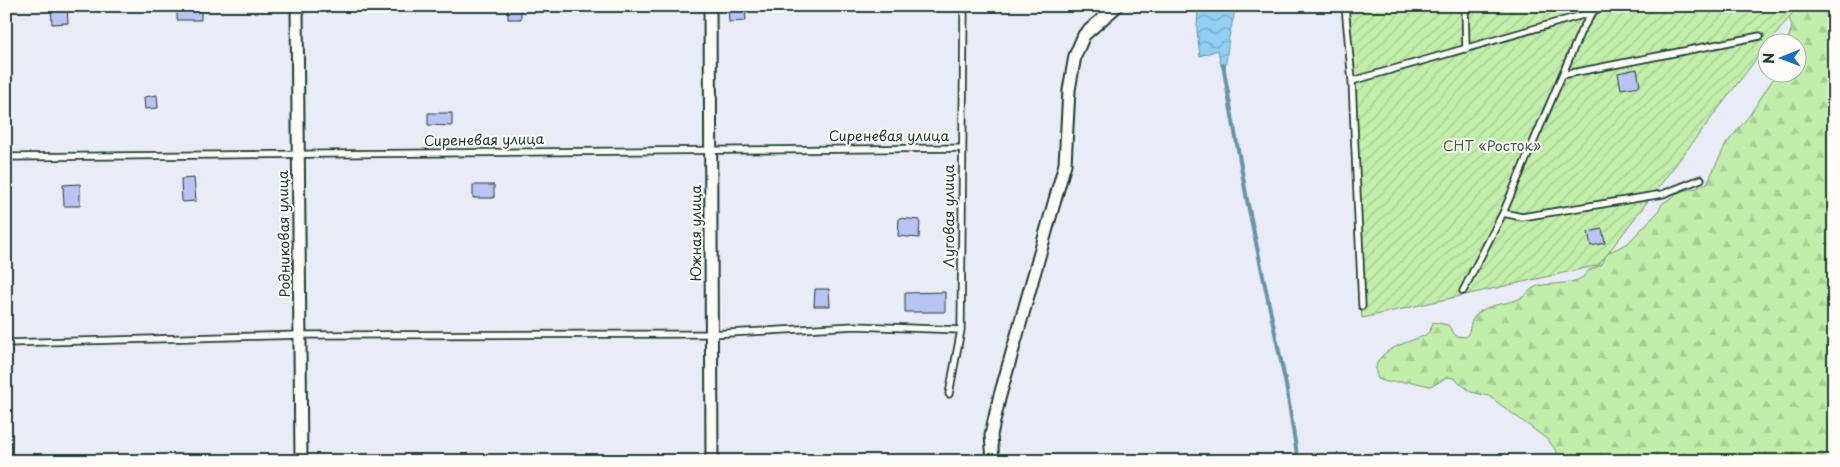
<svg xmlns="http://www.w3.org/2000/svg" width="1840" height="467" font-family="'Playpen Sans',sans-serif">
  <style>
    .forest { fill: url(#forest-firs); stroke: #70956f }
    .garden { fill: url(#garden-furrows); stroke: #70956f }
    .water { fill: url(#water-waves); stroke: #6395a6 }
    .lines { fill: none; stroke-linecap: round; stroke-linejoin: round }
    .stream { stroke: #6395a6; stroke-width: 4 }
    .building { fill: #b9c3f4; stroke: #1f3d34 }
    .lane-casing { stroke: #1f3d34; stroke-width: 9 }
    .street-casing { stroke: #1f3d34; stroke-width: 15 }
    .lane { stroke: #fdfcf7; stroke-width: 5.5 }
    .street { stroke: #fdfcf7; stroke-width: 11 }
    .labels { text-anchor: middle; stroke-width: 4; stroke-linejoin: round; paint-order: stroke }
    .street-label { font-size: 14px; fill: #1f3d34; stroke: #fdfcf7 }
    .park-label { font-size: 14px; fill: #40604c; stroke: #fdfcf7 }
  </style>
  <defs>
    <pattern id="forest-firs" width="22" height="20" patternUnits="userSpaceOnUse" patternTransform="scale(1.25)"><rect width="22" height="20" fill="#c2edaa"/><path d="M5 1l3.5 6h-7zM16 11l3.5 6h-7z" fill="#a6cc93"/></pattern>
    <pattern id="garden-furrows" width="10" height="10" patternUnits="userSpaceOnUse" patternTransform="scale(1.25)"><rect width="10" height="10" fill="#c2edaa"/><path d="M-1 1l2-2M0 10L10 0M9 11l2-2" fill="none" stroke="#a6cc93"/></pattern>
    <pattern id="water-waves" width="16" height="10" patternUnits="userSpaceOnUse" patternTransform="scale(1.25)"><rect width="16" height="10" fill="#91d0f2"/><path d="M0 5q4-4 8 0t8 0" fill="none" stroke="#76aac5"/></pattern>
  </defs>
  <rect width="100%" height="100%" fill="#e9ebf6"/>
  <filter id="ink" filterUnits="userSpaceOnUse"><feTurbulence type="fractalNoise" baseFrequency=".02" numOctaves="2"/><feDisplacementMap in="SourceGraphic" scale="10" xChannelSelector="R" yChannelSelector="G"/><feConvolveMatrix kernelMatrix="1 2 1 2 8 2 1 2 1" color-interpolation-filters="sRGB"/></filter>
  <g filter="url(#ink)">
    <path class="forest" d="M1793 6H1834V461H1557V452L1548 440 1489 396 1471 392 1454 378 1447 377 1436 384 1430 386 1412 382H1387L1378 379C1366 352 1406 343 1424 336L1430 331 1433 322 1448 325 1456 336 1466 337C1473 327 1467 321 1481 311 1493 303 1509 304 1521 298 1526 296 1529 290 1533 288 1546 281 1569 287 1583 277 1585 276 1585 273 1588 271 1598 264 1602 271 1606 254L1628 243 1657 213 1662 204 1672 197 1682 191 1697 188 1707 183 1726 144 1749 116 1777 73 1798 72V42H1789L1788 40 1792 26 1789 18 1793 12Z"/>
    <path class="garden" d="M1345 6H1798L1770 42H1768L1767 45 1599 265 1362 318Z"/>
    <path class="water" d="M1198 6H1236L1229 37 1225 70 1221 66 1218 50 1200 56 1197 30Z"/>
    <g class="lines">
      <path class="stream" d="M1223 65 1247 200 1286 385 1298 461"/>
    </g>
    <path class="building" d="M51 6H67L68 23 52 24Z
      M177 6H201V20H177Z
      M508 6H521V19H508Z
      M738 6H745L746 21 729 22 728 7Z
      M1637 69 1640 86 1621 89 1618 73Z
      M157 95 158 108 145 109 144 97Z
      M428 113H452V126L428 125Z
      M194 178 196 201 182 202 181 179Z
      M80 184V206H64L63 185Z
      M473 185H494V198H473Z
      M899 218 920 220 919 238 898 236Z
      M1602 229 1605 243 1591 246 1588 232Z
      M815 289H829L830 306H814Z
      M945 292V312H905V293Z"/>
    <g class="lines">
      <g class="lane-casing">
        <path id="lane" d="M1345 6 1352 81 1362 306
          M1465 6 1466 49
          M1600 6 1593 12 1581 31 1503 213 1522 217 1663 194 1701 179
          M1562 75 1760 36
          M1352 81 1593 12
          M6 157 962 148
          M1463 291 1503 213
          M6 343 301 335 710 334 855 326 961 330
          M949 394 961 330 964 6"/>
      </g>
      <g class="street-casing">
        <path id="street" d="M297 6 301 461
          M710 6 712 461
          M993 461 991 435 999 399 1065 164 1069 90 1075 56 1084 35 1117 6"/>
      </g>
      <use href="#lane" class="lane"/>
      <use href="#street" class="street"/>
    </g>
  </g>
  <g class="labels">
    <g class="street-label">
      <text x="889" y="141">Сиреневая улица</text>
      <text transform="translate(484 140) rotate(-1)" y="5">Сиреневая улица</text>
      <text transform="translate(949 216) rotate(-90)" y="5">Луговая улица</text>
      <text transform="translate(696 233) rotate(-90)" y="5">Южная улица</text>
      <text transform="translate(284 234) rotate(-91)" y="5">Родниковая улица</text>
    </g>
    <g class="park-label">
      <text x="1492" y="151">СНТ «Росток»</text>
    </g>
  </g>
  <rect width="1840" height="467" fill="none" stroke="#fdfcf7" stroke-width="25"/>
  <rect x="12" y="12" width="1815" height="442" fill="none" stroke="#1f3d34" stroke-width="2" filter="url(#ink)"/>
  <g transform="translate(1782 58) rotate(269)"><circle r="24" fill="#fdfcf7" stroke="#a4b0a9"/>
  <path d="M0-4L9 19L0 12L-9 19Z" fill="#1f6fb2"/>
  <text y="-8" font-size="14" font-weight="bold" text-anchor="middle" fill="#1f3d34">N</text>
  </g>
</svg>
